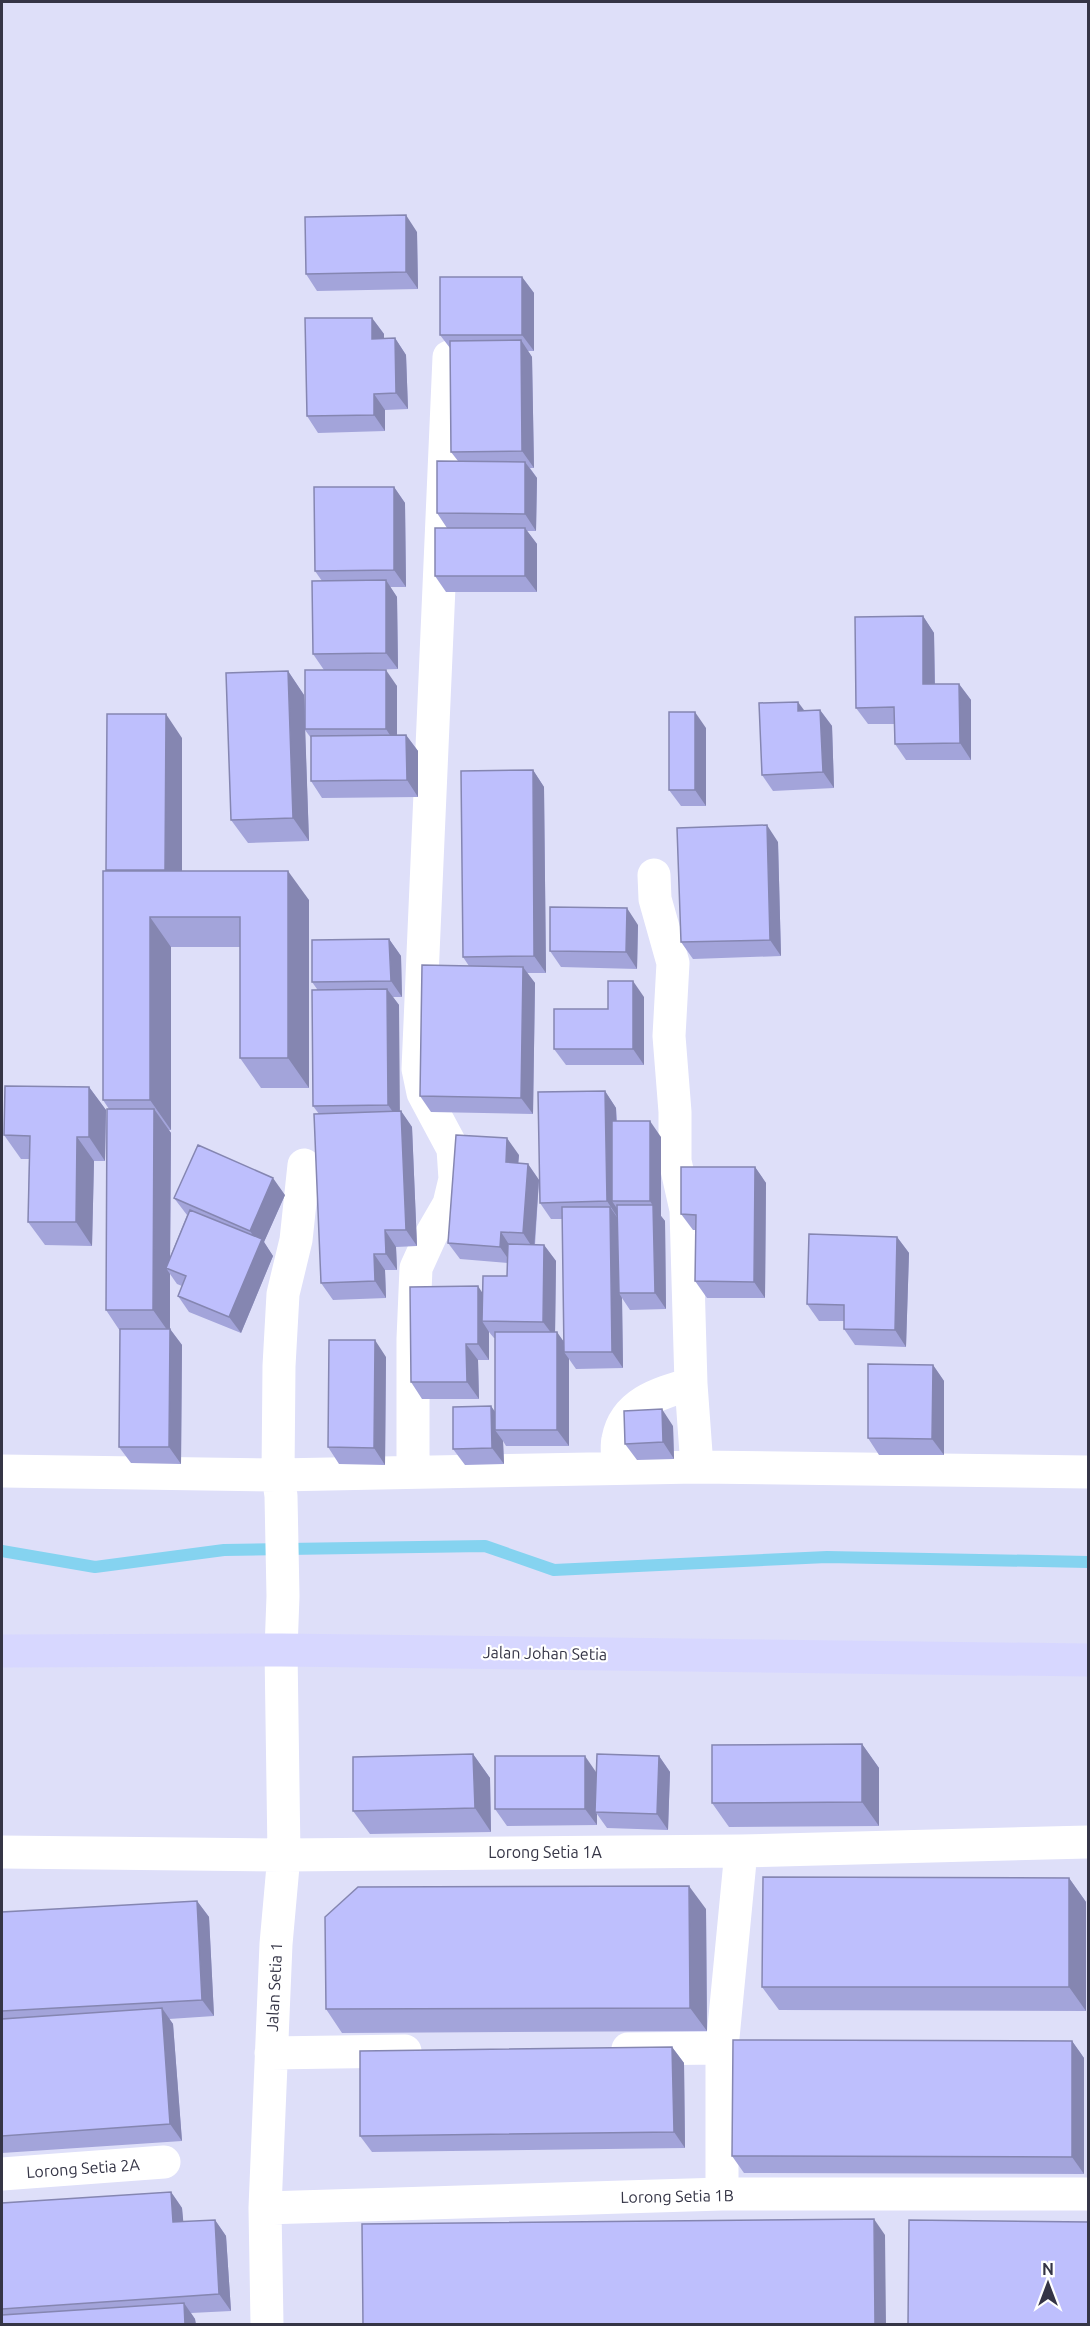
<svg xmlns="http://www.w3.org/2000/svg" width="1090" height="2326" font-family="Ubuntu,sans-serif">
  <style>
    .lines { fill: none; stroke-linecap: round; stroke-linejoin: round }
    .stream { stroke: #85d3f0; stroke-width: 12 }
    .minor { stroke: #fff; stroke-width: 33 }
    .major { stroke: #d7d7ff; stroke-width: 33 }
    .wall { fill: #a3a4da }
    .shaded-wall { fill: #8586b1 }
    .building { fill: #bebffd; stroke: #8586b1; stroke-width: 1.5 }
    .labels { text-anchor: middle; stroke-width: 4.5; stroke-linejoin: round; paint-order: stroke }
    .street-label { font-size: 16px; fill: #353546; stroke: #fff }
  </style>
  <rect width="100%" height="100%" fill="#dedff9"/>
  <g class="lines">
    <path class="stream" d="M2 1551 95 1567 224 1550 485 1546 554 1570 827 1557 1088 1562"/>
    <path class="minor" d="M654 875 655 899 673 963 669 1036 675 1112V1161L686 1210 691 1384 697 1467
      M618 1467C618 1458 616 1447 618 1439 625 1402 660 1393 691 1384
      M2 1471 278 1475 697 1467 1088 1472
      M413 1471V1339L416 1268 431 1235 449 1204 455 1179 453 1149 423 1093 418 1069 449 357
      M2 1852 284 1855 741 1851 1088 1842
      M628 2049 722 2048
      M271 2053 405 2051
      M2 2174 164 2162
      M722 2194V2048L741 1851
      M265 2208 722 2194H1088
      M267 2324 265 2208 276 1944 284 1855 281 1650 283 1596 281 1496 278 1475 279 1366 283 1294 296 1240 304 1165"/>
    <path class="major" d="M2 1651 281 1650 1088 1660"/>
  </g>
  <path class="wall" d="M417 232 418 289 317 291 306 274Z
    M522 277 534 293V351H528L532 357 534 468H530L537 478 536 531H527L537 544V592H446L435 576 447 528 437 513 458 461 451 452 450 348 440 335Z
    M372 318 384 334V339L395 338 406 355 408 409 385 410V431L318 433 307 416Z
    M394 487 405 503 406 587H390L397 597 398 669 367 670 397 686V735H406L418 751V797L322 798 311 781V738L305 730 309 841 248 843 231 820 288 671 304 695 305 710 324 670 313 654 322 581 315 571Z
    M923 616 934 633 935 684H959L971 700V760H906L895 744 894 724H868L856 708Z
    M820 710 832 726 834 788 773 791 762 775 805 711Z
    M706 728V806H681L669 790Z
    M182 738V871L309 900V1088H261L240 1058V947H171V1130H169L171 1133 170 1257 187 1215 174 1198 285 1195 264 1242 273 1256 241 1333 189 1312 178 1296 182 1286 177 1284 170 1274V1329L182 1345 181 1464 131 1463 119 1447 120 1331 106 1310 109 1109 103 1100 106 871Z
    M533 770 544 787 546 973H527L535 983 533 1114 431 1112 420 1096 469 966 463 957Z
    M778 842 781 956 693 959 681 942Z
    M638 925 637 969 561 967 550 951Z
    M389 939 401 956 402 997H393L399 1005V1111H401L412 1127 417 1246 396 1247 397 1270H385L386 1298 333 1300 321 1283 319 1114 313 1106 317 989 312 982Z
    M644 997V1065H566L554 1049 608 1009Z
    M89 1087 106 1110 105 1161H94L92 1246 45 1245 28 1222 29 1159H21L4 1135Z
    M605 1091 616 1108 617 1121 661 1137V1216L665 1221 666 1309 630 1310 622 1298 623 1368 576 1369 569 1359V1446H506L503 1441 504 1464 465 1465 453 1449 495 1412V1338H494L489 1332V1360H478L479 1399H422L411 1382 483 1293 507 1276 508 1263 460 1259 448 1243 519 1155 518 1163 528 1164 539 1180 535 1245H544L556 1261 555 1332 564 1342 563 1219H551L540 1203Z
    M755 1167 766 1183 765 1298H707L695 1281 696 1230H693L681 1214Z
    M897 1237 909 1253 906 1347 855 1345 844 1329V1321H819L807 1304Z
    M386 1357 385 1465 339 1464 328 1447Z
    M933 1365 944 1381V1455H879L868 1438Z
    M673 1426 674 1459 637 1460 625 1444Z
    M862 1744 879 1768V1826L729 1827 712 1803Z
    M473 1754 490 1778 491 1832 370 1834 353 1811Z
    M659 1756 670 1772 668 1830 607 1828 597 1814V1825L507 1826 495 1809 596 1772V1784Z
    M1069 1878 1086 1902V2011L779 2010 762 1987Z
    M197 1901 209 1917 214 2016 169 2019 173 2024 182 2141 2 2153V1912Z
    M706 1909 707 2031 342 2033 326 2009Z
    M1072 2041 1084 2058V2174L744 2173 732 2156Z
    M672 2047 684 2063 685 2148 372 2152 360 2136Z
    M171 2192 182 2208 183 2222 215 2220 226 2236 231 2311 191 2313 195 2319 196 2325H2V2203Z"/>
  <path class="shaded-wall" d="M406 215 417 232 418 289 406 272Z
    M522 277 534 293V351L522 335Z
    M372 318 384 334V355L372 339Z
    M395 338 406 355 408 409 396 393Z
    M521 340 532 357 534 468 522 451Z
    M374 394 385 410V431L374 415Z
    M525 462 537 478 536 531 525 514Z
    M394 487 405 503 406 587 394 570Z
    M525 528 537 544V592L525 576Z
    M386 580 397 597 398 669 386 653Z
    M923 616 934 633 935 700 923 684Z
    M386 670 397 686V746L386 729Z
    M288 671 304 695 309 841 293 818Z
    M959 684 971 700V760L960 743Z
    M798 702 810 718 798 711Z
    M820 710 832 726 834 788 823 772Z
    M695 712 706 728V806L695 790Z
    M166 714 182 738V894L165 870Z
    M406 735 418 751V797L407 780Z
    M533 770 544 787 546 973 534 956Z
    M767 825 778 842 781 956 770 940Z
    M288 871 309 900V1088L288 1058Z
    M627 908 638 925 637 969 626 952Z
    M150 917 171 947V1130L150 1100Z
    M389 939 401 956 402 997 391 981Z
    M523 967 535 983 533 1114 521 1098Z
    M633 981 644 997V1065L633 1049Z
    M387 989 399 1005 400 1122 388 1105Z
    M89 1087 106 1110 105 1161 89 1137Z
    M605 1091 616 1108 618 1201H612L618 1210V1218L607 1201Z
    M154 1109 171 1133 170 1270 166 1268 170 1274V1334L153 1310Z
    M401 1111 412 1127 417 1246 406 1230Z
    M650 1121 661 1137V1216L665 1221 666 1309 655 1293 653 1206 650 1201Z
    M77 1137 94 1161 92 1246 76 1222Z
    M507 1138 519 1155 517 1179 506 1162Z
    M528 1164 539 1180 534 1250 523 1233Z
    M755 1167 766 1183 765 1298 754 1282Z
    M273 1178 285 1195 264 1242 273 1256 241 1333 229 1317 259 1245 250 1231Z
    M610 1207 621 1223 619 1293 622 1298 623 1368 612 1352Z
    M385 1230 396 1247 397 1270 386 1254Z
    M501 1232 512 1249 511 1263 500 1247Z
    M897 1237 909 1253 906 1347 895 1330Z
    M544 1245 556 1261 555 1338 543 1322Z
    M374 1254 385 1270 386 1298 375 1281Z
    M478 1286 489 1303 482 1321 489 1332V1360L478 1344Z
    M170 1329 182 1345 181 1464 169 1447Z
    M557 1332 569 1349 564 1352 569 1359V1446L557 1430Z
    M375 1340 386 1357 385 1465 374 1448Z
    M466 1344 478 1360 479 1399 467 1382Z
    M933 1365 944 1381V1455L932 1439Z
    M491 1406 503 1423 495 1430 503 1441 504 1464 492 1448Z
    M662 1409 673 1426 674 1459 663 1442Z
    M862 1744 879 1768V1826L862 1802Z
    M473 1754 490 1778 491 1832 475 1808Z
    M585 1756 596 1772 597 1812H595L597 1814V1825L585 1809Z
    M659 1756 670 1772 668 1830 657 1814Z
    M1069 1878 1086 1902V2011L1069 1987Z
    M689 1886 706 1909 707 2031 690 2008Z
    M197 1901 209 1917 214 2016 202 2000Z
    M162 2008 173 2024 182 2141 170 2124Z
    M1072 2041 1084 2058V2174L1072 2157Z
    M672 2047 684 2063 685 2148 674 2132Z
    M171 2192 182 2208 185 2239 173 2222Z
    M874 2219 885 2235 886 2325H875Z
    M215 2220 226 2236 231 2311 219 2294Z
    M184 2303 195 2319 196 2325H185Z"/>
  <path class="building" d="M406 215V272L306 274 305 217Z
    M440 277H522V335H440Z
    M305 318H372V339L395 338 396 393 374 394V415L307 416Z
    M521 340 522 451 451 452 450 341Z
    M437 461 525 462V514L437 513Z
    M314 487H394V570L315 571Z
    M435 528H525V576H435Z
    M386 580V653L313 654 312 581Z
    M923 616V684H959L960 743 895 744 894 707 856 708 855 617Z
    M305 670H386V729H305Z
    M288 671 293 818 231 820 226 673Z
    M798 702V711L820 710 823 772 762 775 759 703Z
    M669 712H695V790H669Z
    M107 714H166L165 870H106Z
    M406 735 407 780 311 781V736Z
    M533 770 534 956 463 957 461 771Z
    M767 825 770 940 681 942 677 828Z
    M103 871H288V1058H240V917H150V1100H103Z
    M550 907 627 908 626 952 550 951Z
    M389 939 391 981 312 982V940Z
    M422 965 523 967 521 1098 420 1096Z
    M608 981H633V1049H554V1009H608Z
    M387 989 388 1105 313 1106 312 990Z
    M5 1086 89 1087V1137H77L76 1222H28L30 1136 4 1135Z
    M605 1091 607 1201 540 1203 538 1092Z
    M107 1109H154L153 1310H106Z
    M401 1111 406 1230H385L386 1254H374L375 1281 321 1283 314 1114Z
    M612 1121H650V1201H612Z
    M456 1135 507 1138 506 1162 528 1164 523 1233 501 1232 500 1247 448 1243Z
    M198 1145 273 1178 250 1231 174 1198Z
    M681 1167H755L754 1282 695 1281 696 1215 681 1214Z
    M617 1205H653L655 1293H619Z
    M562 1207H610L612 1352H564Z
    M190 1210 262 1239 229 1317 178 1296 186 1276 166 1268Z
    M809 1234 897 1237 895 1330 844 1329V1305L807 1304Z
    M508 1244 544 1245 543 1322 482 1321 483 1276H507Z
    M478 1286V1344H466L467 1382H411L410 1287Z
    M120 1329H170L169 1447H119Z
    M495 1332H557V1430H495Z
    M329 1340H375L374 1448 328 1447Z
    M868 1364 933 1365 932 1439 868 1438Z
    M491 1406 492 1448 453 1449V1407Z
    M662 1409 663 1442 625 1444 624 1411Z
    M862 1744V1802L712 1803V1745Z
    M473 1754 475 1808 353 1811V1757Z
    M597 1754 659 1756 657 1814 595 1812Z
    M495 1756H585V1809H495Z
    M763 1877 1069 1878V1987H762Z
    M689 1886 690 2008 326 2009 325 1917 358 1887Z
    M197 1901 202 2000 2 2011V1912Z
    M162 2008 170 2124 2 2136V2019Z
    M733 2040 1072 2041V2157L732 2156Z
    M672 2047 674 2132 360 2136V2051Z
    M171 2192 173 2222 215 2220 219 2294 2 2309V2203Z
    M874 2219 875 2325H363L362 2224Z
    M909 2220 1089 2222V2325H908Z
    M184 2303 185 2325H2V2315Z"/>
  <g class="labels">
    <g class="street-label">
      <text transform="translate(545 1653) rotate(1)" y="6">Jalan Johan Setia</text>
      <text x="545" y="1858">Lorong Setia 1A</text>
      <text transform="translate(274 1987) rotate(-87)" y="6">Jalan Setia 1</text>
      <text transform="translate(83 2168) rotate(-4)" y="6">Lorong Setia 2A</text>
      <text transform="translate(677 2196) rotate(-1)" y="6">Lorong Setia 1B</text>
    </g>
  </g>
  <rect width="1090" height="2326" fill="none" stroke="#353546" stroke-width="6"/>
  <g transform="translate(1048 2284)" stroke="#ffffff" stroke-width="4.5" paint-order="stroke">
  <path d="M0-4.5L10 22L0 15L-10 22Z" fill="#353546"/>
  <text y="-9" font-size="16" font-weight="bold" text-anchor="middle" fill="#353546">N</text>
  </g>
</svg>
